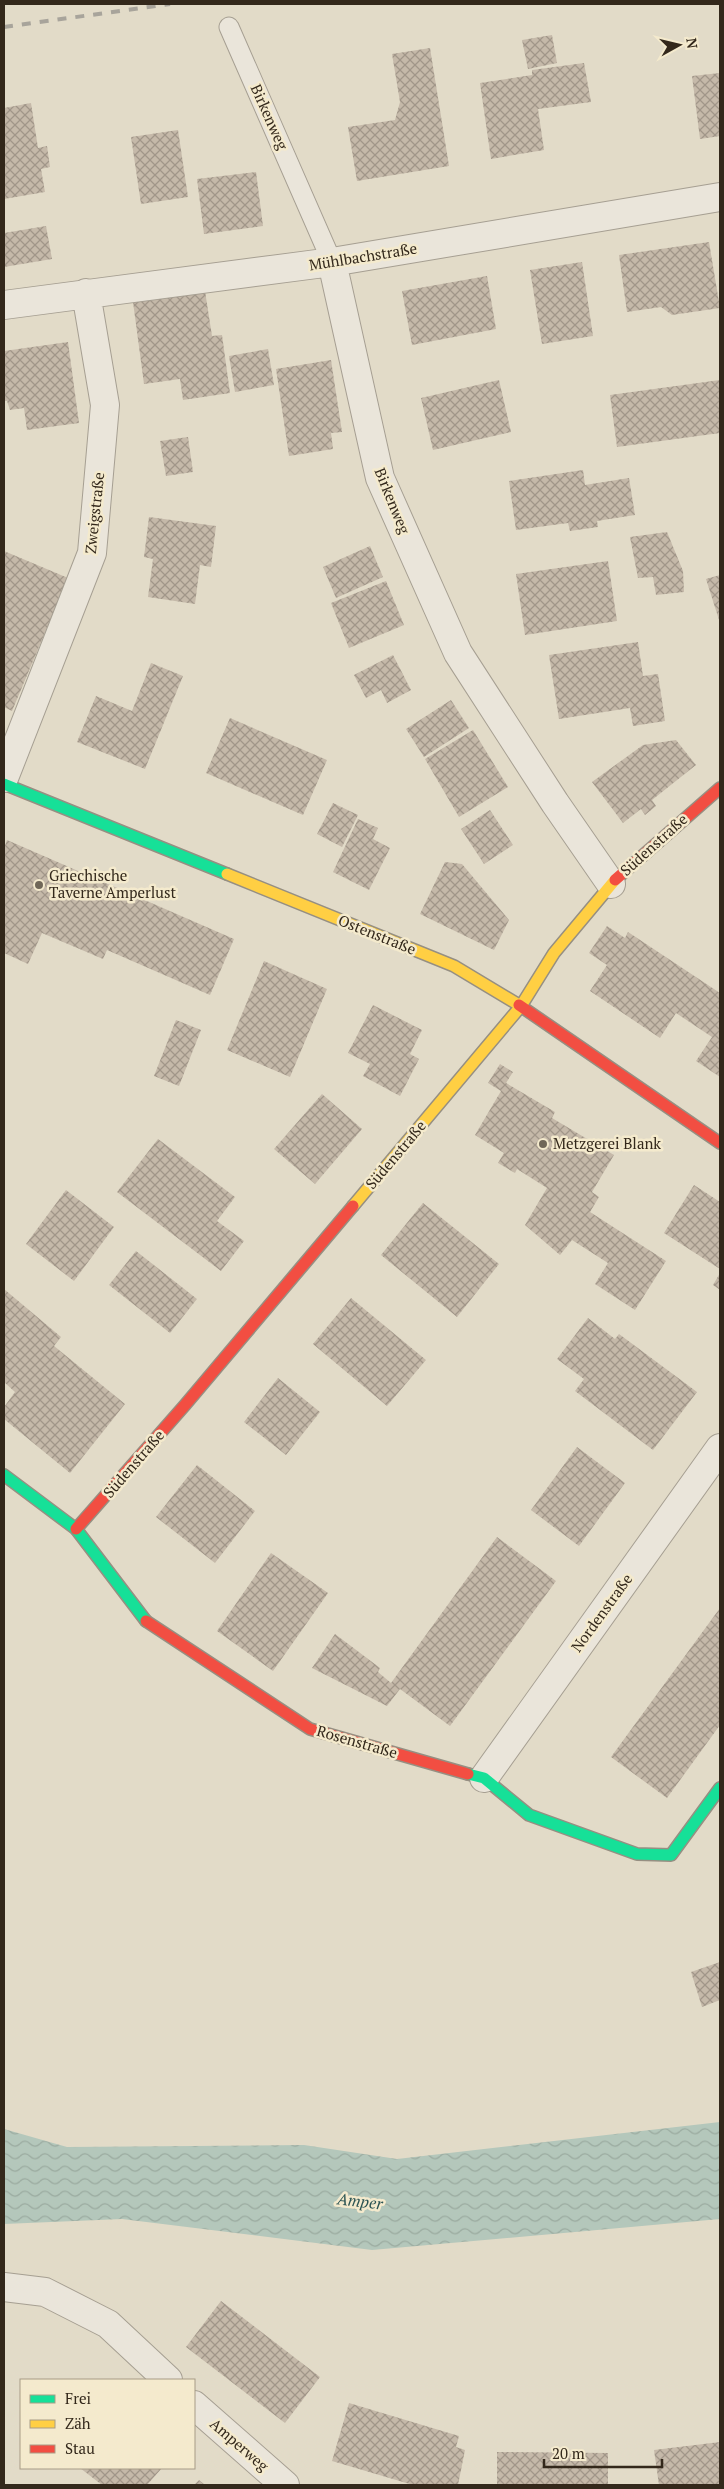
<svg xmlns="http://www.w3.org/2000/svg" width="724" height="2489" font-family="'PT Serif',serif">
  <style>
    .water { fill: url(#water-waves) }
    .building { fill: url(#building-cross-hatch) }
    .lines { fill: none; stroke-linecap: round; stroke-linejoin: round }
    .lane-casing { stroke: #a69f92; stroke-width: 21 }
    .street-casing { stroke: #a69f92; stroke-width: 30 }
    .fast-casing { stroke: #968f82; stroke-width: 14 }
    .slow-casing { stroke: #968f82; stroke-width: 14 }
    .jam-casing { stroke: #968f82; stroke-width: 14 }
    .lane { stroke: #eae5da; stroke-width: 19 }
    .street { stroke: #eae5da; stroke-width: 28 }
    .fast { stroke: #16e098; stroke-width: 11 }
    .slow { stroke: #ffcf43; stroke-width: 11 }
    .jam { stroke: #f24e42; stroke-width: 11 }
    .rail { stroke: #a8a49b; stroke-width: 4; stroke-dasharray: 9 9; stroke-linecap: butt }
    .poi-dot { fill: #706758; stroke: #f4eacd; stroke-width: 2 }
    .labels { text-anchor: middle; stroke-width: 5; stroke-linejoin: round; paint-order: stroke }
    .street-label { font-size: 15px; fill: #33281b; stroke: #f4eacd }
    .poi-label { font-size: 15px; fill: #33281b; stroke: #f4eacd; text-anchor: start }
    .water-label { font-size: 16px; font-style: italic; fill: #2b5352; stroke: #f4eacd }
  </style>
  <defs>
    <pattern id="water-waves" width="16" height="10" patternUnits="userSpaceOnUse" patternTransform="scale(1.25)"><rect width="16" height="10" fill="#b4c7bb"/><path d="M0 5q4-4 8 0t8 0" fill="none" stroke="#9baba0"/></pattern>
    <pattern id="building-cross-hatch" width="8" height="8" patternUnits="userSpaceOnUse" patternTransform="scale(1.25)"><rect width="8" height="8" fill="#c5b9a9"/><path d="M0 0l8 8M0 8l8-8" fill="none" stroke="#a19689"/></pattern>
  </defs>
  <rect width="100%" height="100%" fill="#e2dbc8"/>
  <path class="water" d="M720 2122V2219L372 2250 122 2219 4 2224V2129L67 2147 304 2145 397 2159Z"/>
  <path class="building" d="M552 35 557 63 528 69 522 40Z
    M430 48 449 166 357 181 348 127 395 120 400 102 392 54Z
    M584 63 591 102 538 109 544 150 491 159 480 83 532 75V70Z
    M720 73V136L700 139 692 76Z
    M31 103 38 148 47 146 50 167 41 169 45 192 4 199V108Z
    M178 130 188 197 141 204 131 137Z
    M256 172 263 226 204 234 197 179Z
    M46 226 52 259 4 267V233Z
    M709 242 720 308 672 315 661 307 627 312 619 255Z
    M582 262 593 336 542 344 530 270Z
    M487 276 496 329 412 345 402 291Z
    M205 291 212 336 222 335 230 393 183 400 180 379 144 384 133 302Z
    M68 342 79 423 27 430 24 408 10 410 7 401H4V351Z
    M268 349 274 385 235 392 229 356Z
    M331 360 342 432 331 433 333 449 289 456 276 369Z
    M499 380 511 432 433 450 421 398Z
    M720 380V433L617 447 610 395Z
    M188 437 193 472 166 476 160 441Z
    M583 470 585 485 629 478 635 515 597 521 598 527 570 531 568 523 516 530 509 481Z
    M149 517 216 526 211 567 200 565 195 604 148 597 153 559 144 557Z
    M667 532 683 571 684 592 656 595 653 577 638 578 630 537Z
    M370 546 383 577 336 598 323 567Z
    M4 551 68 578 12 711 4 707Z
    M608 561 617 621 525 635 516 574Z
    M720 575V623L706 579Z
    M386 581 404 625 349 648 331 603Z
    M638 642 643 676 658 674 665 721 633 726 630 708 559 719 549 655Z
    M393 655 411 690 387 703 381 690 366 698 354 675Z
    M151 663 183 676 145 769 77 742 96 696 132 711Z
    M451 700 469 728 424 757 406 729Z
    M230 718 327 760 303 815 206 773Z
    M473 730 508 787 459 817 425 759Z
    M676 740 696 765 652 800 656 806 645 815 641 809 623 823 592 782 643 745Z
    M333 803 358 815 342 847 317 834Z
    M490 810 513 845 484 864 461 829Z
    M358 819 378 828 373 839 390 848 369 890 333 872Z
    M7 840 234 939 210 995 107 950 103 959 42 933 28 964 4 953V848Z
    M445 862 462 864 509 920 494 950 420 914Z
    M607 926 625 938 628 932 720 993V1077L696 1061 712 1037 676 1013 660 1038 590 991 607 965 589 953Z
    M264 961 327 989 290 1077 227 1050Z
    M373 1005 422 1030 410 1054 419 1059 400 1096 363 1076 370 1064 348 1053Z
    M176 1020 201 1030 179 1086 154 1076Z
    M500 1064 513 1072 506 1083 555 1112 552 1118 614 1155 592 1192 599 1197 590 1212 666 1261 635 1310 595 1284 608 1263 572 1240 560 1255 525 1225 547 1188 517 1169 515 1173 498 1163 504 1153 475 1135 501 1091 488 1083Z
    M322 1094 362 1129 315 1184 274 1149Z
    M158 1139 235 1197 217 1221 244 1241 221 1271 117 1192Z
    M694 1185 720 1202V1269L664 1233Z
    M66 1190 114 1227 74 1281 26 1244Z
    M423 1203 499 1264 457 1317 381 1255Z
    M136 1251 197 1299 170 1333 109 1285Z
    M720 1273V1290L713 1285Z
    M4 1289 61 1337 54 1346 125 1404 70 1473 4 1419V1407L15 1392 4 1382Z
    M351 1298 426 1360 387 1406 313 1344Z
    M588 1318 615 1339 619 1334 697 1392 653 1450 575 1391 584 1379 557 1359Z
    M278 1378 320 1412 286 1455 244 1422Z
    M577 1447 625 1483 579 1546 531 1510Z
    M197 1465 255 1511 215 1563 156 1517Z
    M497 1537 556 1581 450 1726 400 1689 387 1706 312 1668 335 1634 380 1668 378 1672 391 1683Z
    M271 1553 328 1593 273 1671 217 1631Z
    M720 1608V1725L667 1798 611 1757Z
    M720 1962V2000L702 2007 691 1972Z
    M221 2301 320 2377 285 2423 186 2347Z
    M349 2403 459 2436 456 2447 465 2450 458 2485H413L332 2461Z
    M720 2442V2485H659L654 2450Z
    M497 2452 608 2453V2485H497Z
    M80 2468H162L147 2485H102Z
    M199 2480 205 2485H194Z"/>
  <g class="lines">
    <g class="lane-casing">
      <path id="lane" d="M229 27 332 262"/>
    </g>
    <g class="street-casing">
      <path id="street" d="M332 262 380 478 458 653 555 803 611 884
        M4 305 332 262 720 197
        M4 778 92 553 105 405 86 293
        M484 1778 720 1448
        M4 2287 45 2292 108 2324 168 2380
        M194 2405 285 2485"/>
    </g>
    <g class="fast-casing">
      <path id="fast" d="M4 784 227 874
        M4 1475 76 1529 146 1621
        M468 1774 484 1778 529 1815 637 1854 671 1855 720 1788"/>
    </g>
    <g class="slow-casing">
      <path id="slow" d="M227 874 454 966 519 1005
        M353 1206 521 1006 554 953 615 880"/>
    </g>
    <g class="jam-casing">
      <path id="jam" d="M615 880 720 788
        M519 1005 720 1143
        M76 1529 185 1405 353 1206
        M146 1621 310 1729 468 1774"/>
    </g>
    <use href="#lane" class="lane"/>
    <use href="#street" class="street"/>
    <use href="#fast" class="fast"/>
    <use href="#slow" class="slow"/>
    <use href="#jam" class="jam"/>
    <path class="rail" d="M4 27 170 4"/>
  </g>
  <g class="poi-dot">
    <circle cx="39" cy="885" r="5"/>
    <circle cx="543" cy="1144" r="5"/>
  </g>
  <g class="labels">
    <g class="street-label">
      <text transform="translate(269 117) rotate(66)" y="5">Birkenweg</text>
      <text transform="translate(363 257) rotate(-9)" y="5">Mühlbachstraße</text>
      <text transform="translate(392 501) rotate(68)" y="5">Birkenweg</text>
      <text transform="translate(95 513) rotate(-84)" y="5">Zweigstraße</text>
      <text transform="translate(654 845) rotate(-42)" y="5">Südenstraße</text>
      <text transform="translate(377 935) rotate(22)" y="5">Ostenstraße</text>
      <text transform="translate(396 1155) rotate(-50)" y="5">Südenstraße</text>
      <text transform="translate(134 1464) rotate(-49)" y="5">Südenstraße</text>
      <text transform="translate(602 1613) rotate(-54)" y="5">Nordenstraße</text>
      <text transform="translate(357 1742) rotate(16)" y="5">Rosenstraße</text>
      <text transform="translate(239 2445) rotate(41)" y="5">Amperweg</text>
    </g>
    <g class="poi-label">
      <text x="49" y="881">Griechische<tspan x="49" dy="17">Taverne Amperlust</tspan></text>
      <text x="553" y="1149">Metzgerei Blank</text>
    </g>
    <g class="water-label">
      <text transform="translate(360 2201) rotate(7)" y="6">Amper</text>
    </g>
  </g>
  <rect width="724" height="2489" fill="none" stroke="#33281b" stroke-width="10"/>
  <rect x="20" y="2379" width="175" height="90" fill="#f4eacd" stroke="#a79c86"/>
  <rect x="30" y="2395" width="25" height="8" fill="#16e098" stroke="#a79c86"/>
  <text x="65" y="2404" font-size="15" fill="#33281b">Frei</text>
  <rect x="30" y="2420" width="25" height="8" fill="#ffcf43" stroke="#a79c86"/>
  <text x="65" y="2429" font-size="15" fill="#33281b">Zäh</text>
  <rect x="30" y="2445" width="25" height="8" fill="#f24e42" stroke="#a79c86"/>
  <text x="65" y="2454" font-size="15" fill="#33281b">Stau</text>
  <g transform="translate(679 45) rotate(82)" stroke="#f4eacd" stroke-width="4" paint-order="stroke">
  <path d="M0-4L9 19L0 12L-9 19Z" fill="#33281b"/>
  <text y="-8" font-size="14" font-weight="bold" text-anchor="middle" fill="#33281b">N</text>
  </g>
  <path d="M544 2459v8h118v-8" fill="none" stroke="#33281b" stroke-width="2.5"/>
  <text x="552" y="2459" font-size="15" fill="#33281b" stroke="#f4eacd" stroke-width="4" paint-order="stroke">20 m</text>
</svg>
